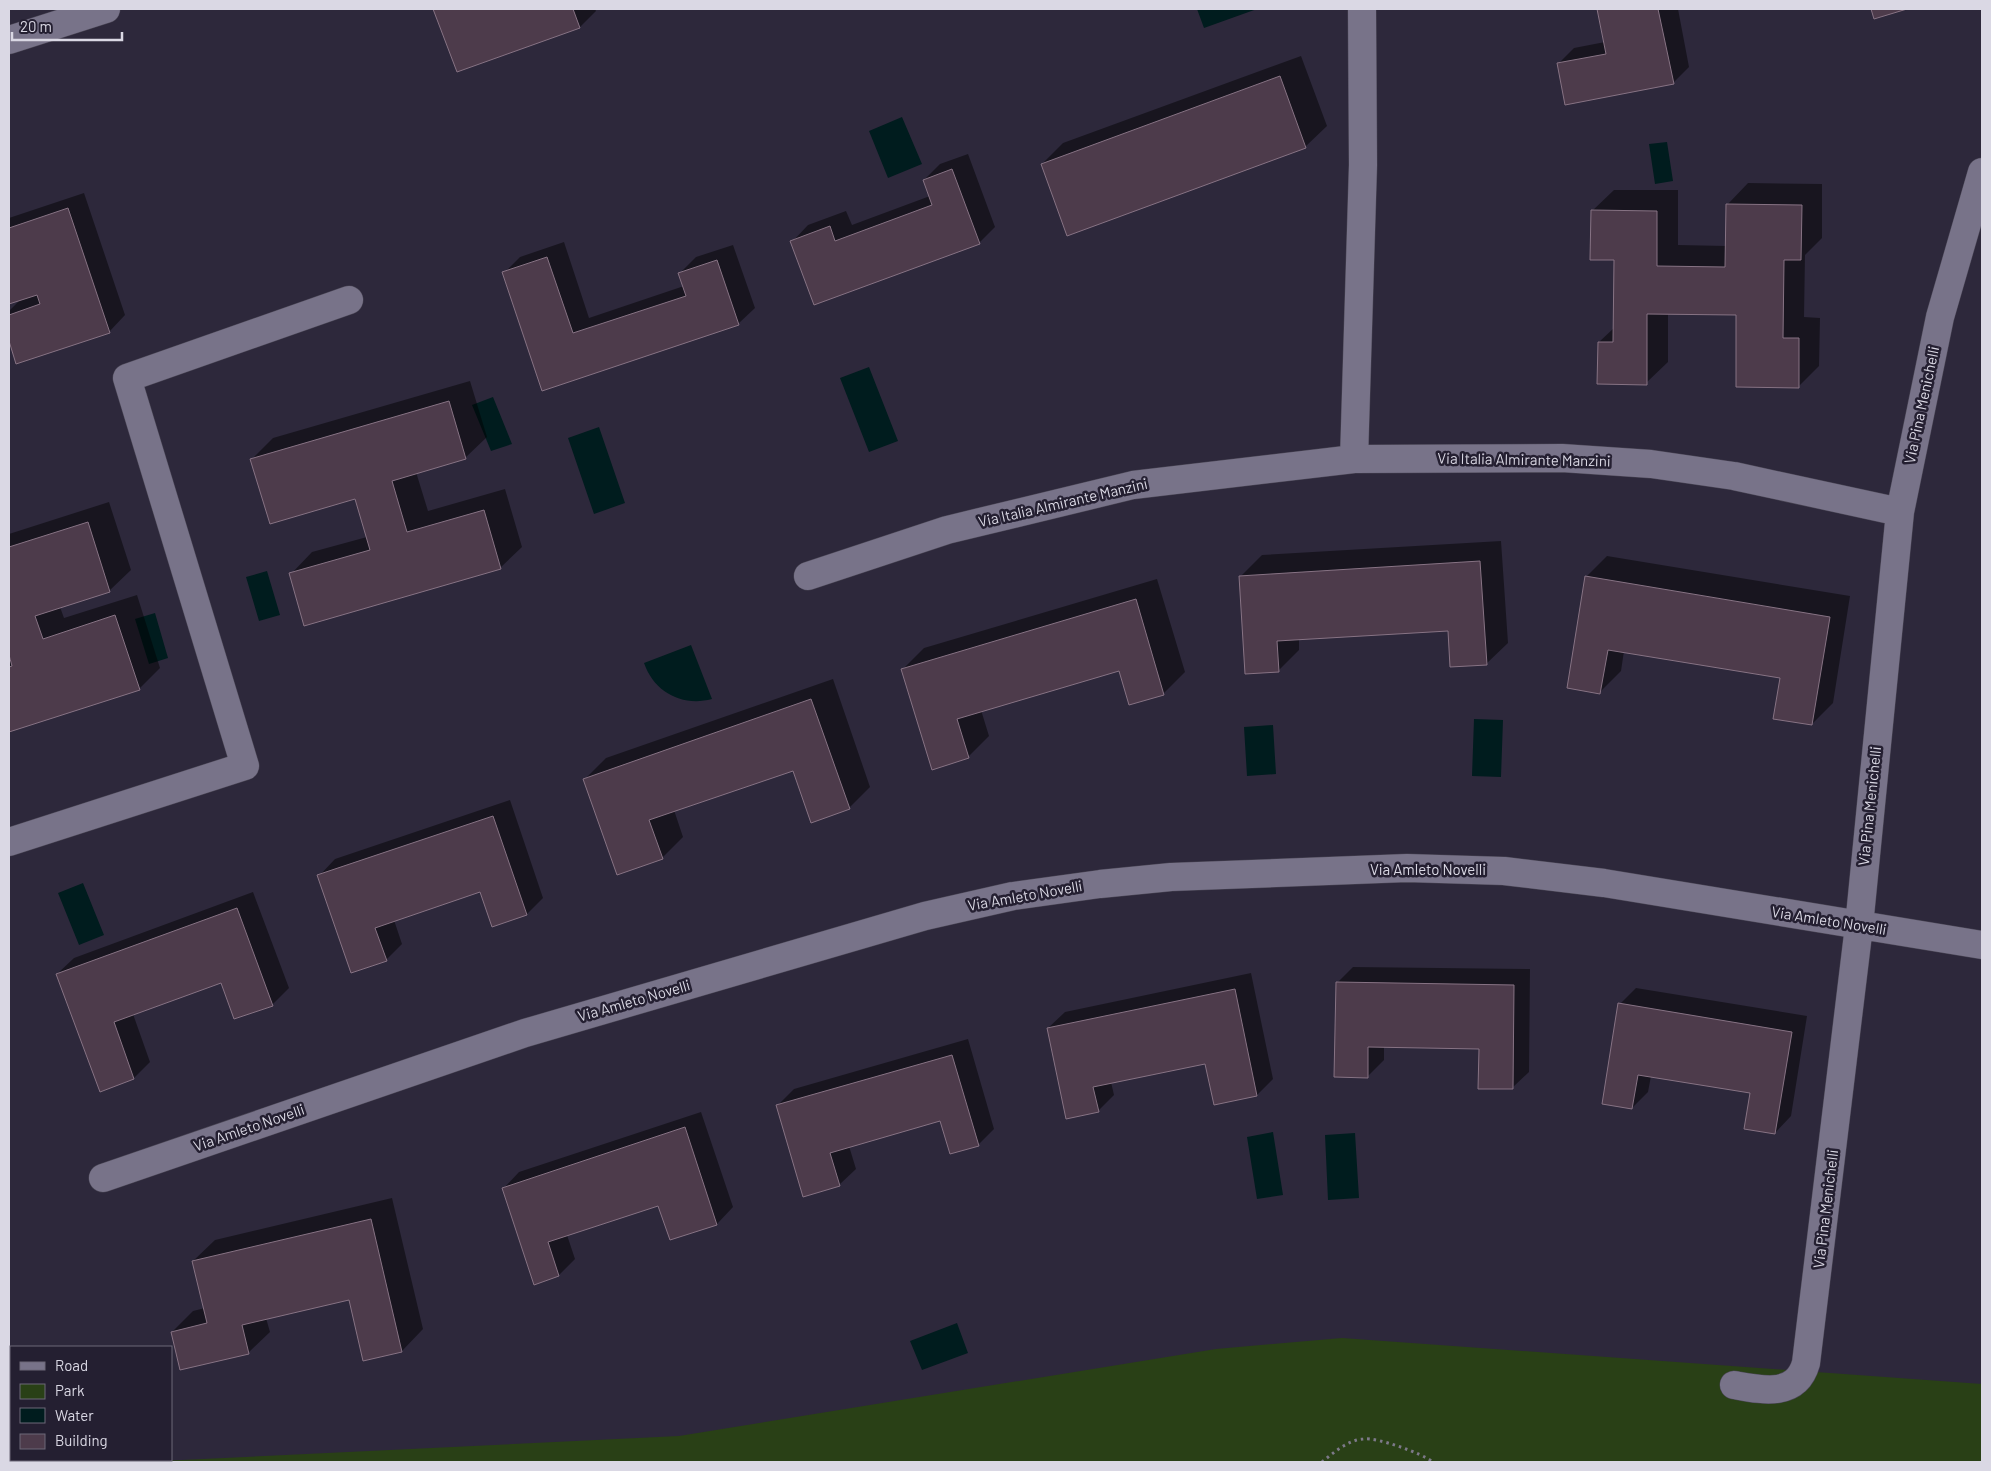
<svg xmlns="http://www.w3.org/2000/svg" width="1991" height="1471" font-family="Barlow,sans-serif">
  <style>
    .green { fill: #294016 }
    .water { fill: #001c1e }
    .shadow { fill: #0007 }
    .building { fill: #4d3b4b; stroke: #877384 }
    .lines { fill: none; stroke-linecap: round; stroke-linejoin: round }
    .minor-casing { stroke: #494554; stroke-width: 29 }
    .path { stroke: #7d7989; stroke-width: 3; stroke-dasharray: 2.5 4; stroke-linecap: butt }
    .minor { stroke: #787389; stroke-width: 28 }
    .labels { text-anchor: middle; stroke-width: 5; stroke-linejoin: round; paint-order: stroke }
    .street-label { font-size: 15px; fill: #dad8e4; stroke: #241f31 }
  </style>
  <rect width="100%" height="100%" fill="#2d283b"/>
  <path class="green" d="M1342 1338 1982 1384V1462H140L679 1436 1216 1349Z"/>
  <path class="water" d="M1197 9H1257L1204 28Z
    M902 117 922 164 888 178 869 131Z
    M1667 142 1673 181 1655 184 1649 144Z
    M869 367 898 441 869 452 840 378Z
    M493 397 512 444 491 451 472 405Z
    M599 427 625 503 594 514 568 438Z
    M267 571 280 615 259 621 246 577Z
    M155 613 168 658 149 664 135 619Z
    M691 645 712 699C682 707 654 692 644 663Z
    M1474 719 1503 720 1501 777 1472 776Z
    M1273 725 1276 774 1247 776 1244 727Z
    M83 883 104 935 79 945 58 893Z
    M1273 1132 1283 1195 1257 1199 1247 1137Z
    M1355 1133 1359 1198 1328 1200 1325 1135Z
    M957 1323 968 1353 922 1370 910 1341Z"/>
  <path class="shadow" d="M435 9H595L596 11 580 27 458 71Z
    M1599 9H1678L1689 67 1673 83 1558 64 1574 48 1605 42Z
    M1301 56 1327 126 1305 147 1042 164 1063 143Z
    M968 154 995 227 979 243 792 242 808 225 846 211 852 225 930 196 924 180 940 164Z
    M1748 183 1822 184V238L1805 255 1804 317 1820 318 1819 366 1798 387 1737 314 1668 313V362L1646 383 1599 342 1615 327V259L1592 211 1614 190H1678V245L1727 246V205Z
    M84 193 125 315 109 332 17 362 9 337V311L22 298 9 303V218Z
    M564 242 589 318 684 286 680 273 696 257 733 245 755 308 738 324 543 389 504 273 520 257Z
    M470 381 487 437 465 458 416 472 428 511 505 489 522 547 500 568 291 574 312 552 367 537 356 498 252 459 273 438Z
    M109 502 131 570 109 591 60 607 64 618 137 595 160 668 139 689 9 731V534Z
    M1501 541 1508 643 1486 664 1449 629 1299 639V650L1278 671 1240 577 1262 555Z
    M1607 556 1850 596 1833 703 1812 724 1781 677 1624 651 1621 671 1600 692 1586 577Z
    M1157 579 1185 672 1164 693 1120 669 981 710 989 736 968 757 903 669 924 648Z
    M833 679 870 787 849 808 794 769 674 810 683 837 662 858 585 779 606 758Z
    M510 800 543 898 527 914 481 891 394 920 402 944 386 960 319 876 335 859Z
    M253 892 289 988 272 1005 222 982 133 1014 150 1062 134 1078 57 974 74 958Z
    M1353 967 1530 969 1529 1072 1512 1088 1480 1048 1384 1046V1060L1367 1077 1337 983Z
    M1251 973 1273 1079 1257 1095 1206 1063 1111 1082 1114 1095 1098 1111 1048 1028 1065 1012Z
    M1636 988 1807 1016 1791 1116 1775 1133 1751 1092 1651 1076 1648 1092 1632 1108 1620 1004Z
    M968 1039 994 1129 978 1145 941 1119 849 1146 856 1169 839 1185 777 1106 794 1089Z
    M701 1112 733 1207 717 1224 671 1239 659 1204 567 1235 575 1259 559 1275 503 1189 519 1172Z
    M392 1198 423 1329 402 1351 350 1298 266 1318 270 1332 248 1353 172 1332 193 1311 205 1308 193 1261 215 1240Z"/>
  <path class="building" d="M433 9H573L580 28 457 72Z
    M1597 9H1658L1674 84 1565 105 1557 63 1606 54Z
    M1871 9H1907L1874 19Z
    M1280 76 1306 148 1067 236 1041 164Z
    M952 169 980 244 814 305 790 241 830 226 835 241 932 205 923 180Z
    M1726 204 1802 205 1801 260H1784L1783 338H1799V388L1736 387V315L1647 314V385L1597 384 1598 342H1613L1614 260H1590L1591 210 1657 211V266L1725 267Z
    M68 208 110 333 16 364 9 341V315L40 304 37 295 9 304V228Z
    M547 257 573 333 686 296 678 273 717 260 739 325 542 391 502 272Z
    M449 401 466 459 392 481 407 532 484 510 501 569 304 626 289 573 370 550 355 499 270 524 250 459Z
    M88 522 110 592 35 616 43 639 115 615 140 690 9 732V667L12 666 9 655V547Z
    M1480 561 1487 665 1450 667 1448 631 1277 641 1279 672 1245 674 1239 576Z
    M1585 576 1830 617 1812 725 1773 719 1780 678 1608 650 1600 694 1567 688Z
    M1136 599 1164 695 1129 705 1119 671 957 719 969 758 932 770 901 669Z
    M811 699 850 809 811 823 793 771 649 820 663 859 617 875 583 779Z
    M493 816 527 915 492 927 480 892 375 928 387 961 351 973 317 875Z
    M237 908 273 1006 234 1019 221 983 114 1022 134 1079 100 1092 56 974Z
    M1336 982 1514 985 1513 1089H1478L1479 1049 1368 1047V1078L1334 1077Z
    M1235 989 1257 1096 1214 1105 1205 1064 1093 1087 1099 1112 1066 1119 1047 1028Z
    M1618 1003 1792 1032 1775 1134 1744 1129 1750 1093 1638 1075 1632 1109 1602 1104Z
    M952 1055 979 1146 950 1154 940 1121 830 1153 840 1186 803 1197 776 1105Z
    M685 1127 717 1225 670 1240 658 1206 548 1242 559 1276 534 1285 502 1188Z
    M371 1219 402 1352 363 1361 349 1300 242 1325 249 1354 180 1370 171 1332 207 1323 192 1261Z"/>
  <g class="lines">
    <g class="minor-casing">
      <path id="minor" d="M9 40 106 9
        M1354 459 1363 165 1362 9
        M808 576 947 530 1133 485 1354 459 1562 458 1651 464 1734 476 1900 512
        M9 842 245 766 127 378 349 300
        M103 1178 525 1033 925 916 1013 896 1100 884 1171 877 1407 868 1504 871 1604 883 1982 945
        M1734 1385C1762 1390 1796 1398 1806 1363L1859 926 1900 512 1940 317 1982 172"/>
    </g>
    <path class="path" d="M1322 1462C1333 1453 1348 1440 1363 1439 1377 1437 1421 1453 1433 1462"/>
    <use href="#minor" class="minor"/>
  </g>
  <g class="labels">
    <g class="street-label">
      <text transform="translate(1922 405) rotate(-78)" y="5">Via Pina Menichelli</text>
      <text transform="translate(1524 460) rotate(1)" y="5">Via Italia Almirante Manzini</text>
      <text transform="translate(1063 503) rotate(-13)" y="5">Via Italia Almirante Manzini</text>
      <text transform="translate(1870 806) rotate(-84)" y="5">Via Pina Menichelli</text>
      <text x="1428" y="875">Via Amleto Novelli</text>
      <text transform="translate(1025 896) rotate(-10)" y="5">Via Amleto Novelli</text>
      <text transform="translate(1829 921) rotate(9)" y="5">Via Amleto Novelli</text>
      <text transform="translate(634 1001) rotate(-16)" y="5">Via Amleto Novelli</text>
      <text transform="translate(249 1128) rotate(-19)" y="5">Via Amleto Novelli</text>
      <text transform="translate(1826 1209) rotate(-83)" y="5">Via Pina Menichelli</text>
    </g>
  </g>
  <rect width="1991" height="1471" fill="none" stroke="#dad8e4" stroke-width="20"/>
  <rect x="10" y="1346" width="162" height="115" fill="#241f31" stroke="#6d6979"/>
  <rect x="20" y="1362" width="25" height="8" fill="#787389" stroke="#6d6979"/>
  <text x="55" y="1371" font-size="15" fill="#dad8e4">Road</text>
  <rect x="20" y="1384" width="25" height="15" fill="#294016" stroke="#6d6979"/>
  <text x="55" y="1396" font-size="15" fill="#dad8e4">Park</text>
  <rect x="20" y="1408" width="25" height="15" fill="#001c1e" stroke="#6d6979"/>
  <text x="55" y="1421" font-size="15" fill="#dad8e4">Water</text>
  <rect x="20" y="1434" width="25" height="15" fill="#4d3b4b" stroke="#6d6979"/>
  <text x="55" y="1446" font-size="15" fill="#dad8e4">Building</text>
  <path d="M12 32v8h110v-8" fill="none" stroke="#dad8e4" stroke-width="2.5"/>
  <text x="20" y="32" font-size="15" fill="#dad8e4" stroke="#241f31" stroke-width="4" paint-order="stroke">20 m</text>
</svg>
